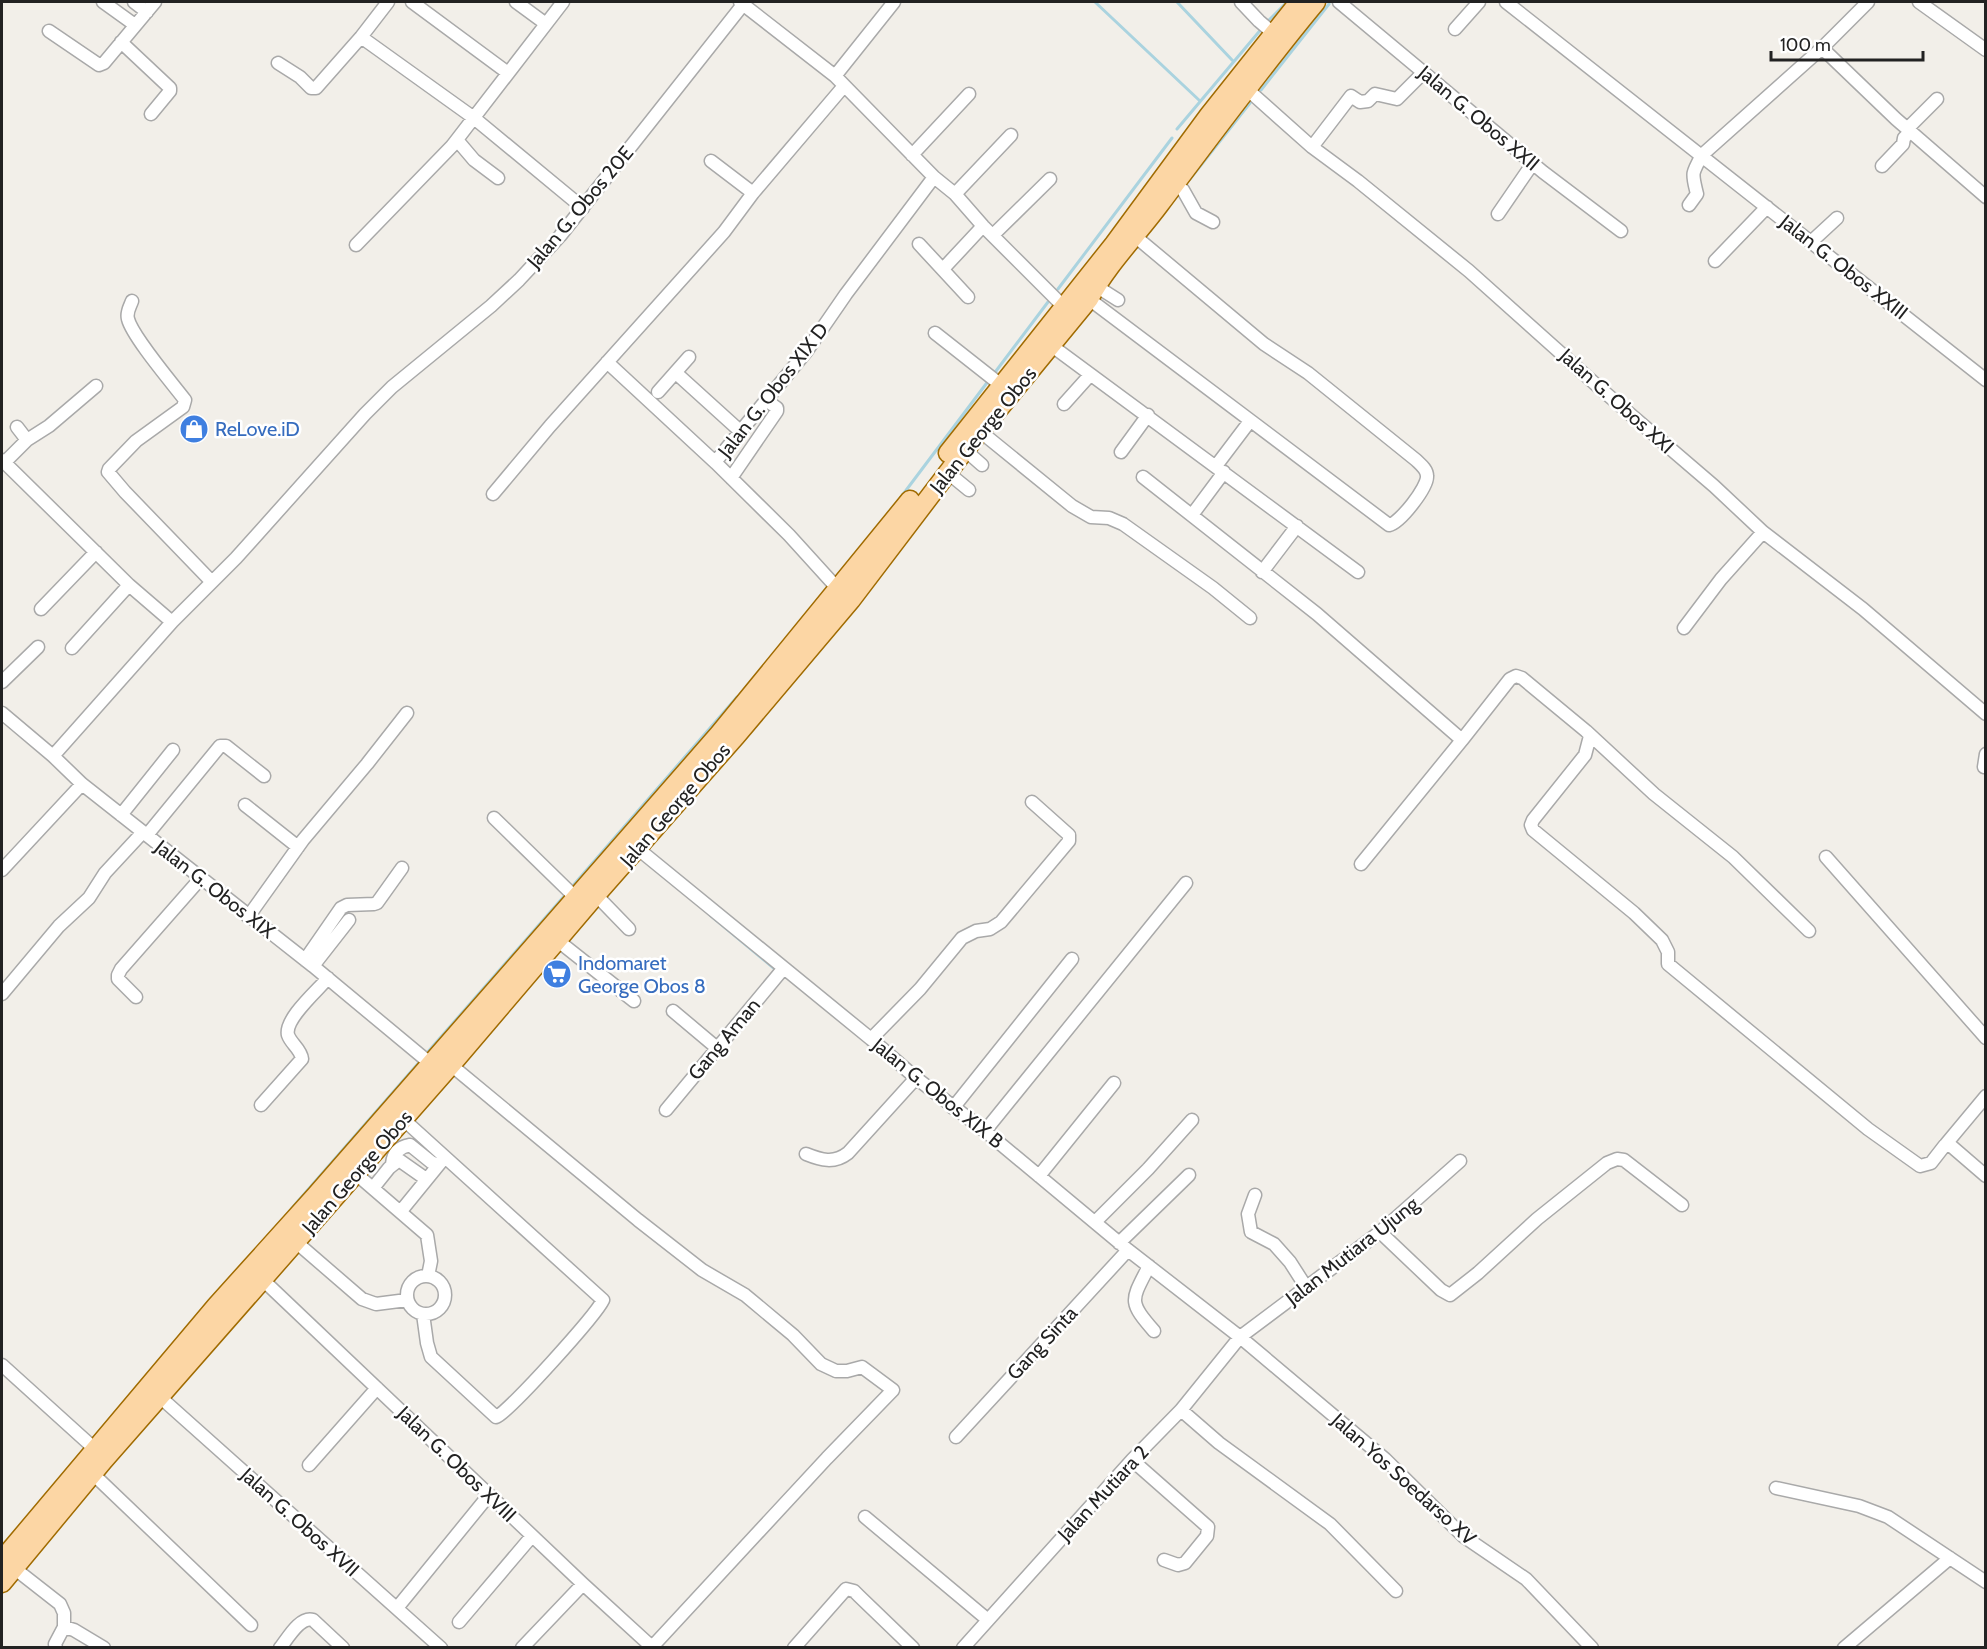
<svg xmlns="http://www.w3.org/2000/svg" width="1987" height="1649" font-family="Cabin,sans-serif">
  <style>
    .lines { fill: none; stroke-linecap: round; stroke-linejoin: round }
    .stream { stroke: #aad3df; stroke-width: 3 }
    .minor-casing { stroke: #a9a9a9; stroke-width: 15 }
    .primary-casing { stroke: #a06b00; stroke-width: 21 }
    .minor { stroke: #fff; stroke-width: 12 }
    .primary { stroke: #fcd6a4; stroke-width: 18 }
    .labels { text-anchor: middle; stroke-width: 5; stroke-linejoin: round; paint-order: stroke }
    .street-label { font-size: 20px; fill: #222; stroke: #fff }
    .shop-label { font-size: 20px; fill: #366cbe; stroke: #fff; text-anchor: start }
  </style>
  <rect width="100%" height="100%" fill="#f2efe9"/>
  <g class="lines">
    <path class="stream" d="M1095 2 1200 101
      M1177 2 1233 61
      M1267 22 1287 2
      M1261 90 1329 4
      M1177 129 1263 27
      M1190 179 1250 103
      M1058 289 1172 138
      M993 375 1048 302
      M901 497 989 380
      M570 889 737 697
      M710 915 776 970
      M426 1054 566 894
      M292 1208 422 1059"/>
    <g class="minor-casing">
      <path id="minor" d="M103 2 135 25
        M134 2 147 12
        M412 2 508 73
        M516 2 546 24
        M740 2 835 76 894 2
        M1241 2 1259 21 1279 38
        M1339 2 1543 172 1621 231
        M1506 2 1986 380
        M1919 2 1986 50
        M1455 29 1479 2
        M49 31 99 65 104 63 155 2
        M361 37 474 118 583 208
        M121 42 170 88V91L151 114
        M1822 48 1896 119 1986 197
        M278 63 300 77 311 88H316L361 37 388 2
        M835 76 934 177 955 194 983 226 1063 306
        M1248 90 1312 147 1358 181 1469 271 1602 390 1714 486 1763 532 1863 609 1986 714
        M1907 129 1937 99
        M457 140 474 160 498 178
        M1312 147 1351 96 1360 102 1368 101 1375 94 1397 99 1424 72
        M912 155 969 94
        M711 161 753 193
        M1882 166 1903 144 1904 138 1910 132
        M1175 184 1183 190 1196 213 1213 222
        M955 194 1011 135
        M1689 205 1697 194C1692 173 1691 175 1702 155L1822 48 1868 2
        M1498 214 1533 163
        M993 235 1050 179
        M1811 242 1837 218
        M919 244 968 297
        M356 245 452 146 563 2
        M1715 261 1767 207
        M943 269 983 226
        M1096 286 1118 300
        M1089 299 1389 525C1400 523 1428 487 1427 476 1427 469 1420 464 1416 460L1308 373 1264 344 1136 237
        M132 301C130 307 126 312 128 319 132 336 172 383 185 400L183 407 136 441 109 469 108 472 125 492 211 581
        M935 333 1001 385
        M1052 346 1358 572
        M607 362 716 463
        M676 373 740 431
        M658 392 689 357
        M1064 404 1090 375
        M17 427 27 440
        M981 432 1072 506 1091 517 1109 518 1123 524 1213 588 1250 618
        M965 450 982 465
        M1121 452 1148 415
        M2 460 129 585 172 622
        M4 463 27 440 49 426 96 386
        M1216 466 1250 421
        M947 472 969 490
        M1143 477 1317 614 1462 740 1510 679 1516 676 1522 678 1586 731 1654 794 1733 857 1809 931
        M731 478 777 411V408L766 400
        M493 494 550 426 724 232 753 193 844 86
        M1192 515 1224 472
        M1262 572 1297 526
        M838 589 789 535 716 463V461L806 352 846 294 934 177
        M41 609 96 552
        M1684 628 1721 579 1763 532
        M72 648 129 585
        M2 682 38 647
        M2 713 53 756 82 784 313 966 431 1064
        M1590 736 1585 755 1533 820 1531 825 1533 830 1634 913 1662 940 1668 952V964L1868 1129 1920 1166 1931 1163 1945 1145H1950L1986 1176
        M53 756 172 622 236 558 365 414 392 387 491 306 519 280 560 236 745 2
        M1984 767 1986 754
        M245 805 298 847
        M121 815 173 750
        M494 818 575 897
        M147 835 220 746H226L264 776
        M637 848 871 1039 916 1078 985 1131 1128 1250 1240 1337 1385 1459 1463 1536 1526 1579 1592 1648
        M1826 857 1986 1038
        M1361 864 1462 740
        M2 870 82 784
        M596 895 629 929
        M248 917 303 840 367 764 407 713
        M557 940 634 1001
        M305 960 341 908 347 905 374 904 377 903 402 868
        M313 966 349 920
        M2 994 59 926 89 898 105 873 143 832
        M136 997 118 979V975L121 969 201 878
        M673 1011 717 1048
        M871 1039 920 989 962 938 976 931 990 929 1001 922 1069 841V835L1032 802
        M451 1065 638 1220 702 1270 745 1295 793 1335 821 1364 836 1371H847L862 1367 893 1390 827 1458 652 1647
        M261 1105 302 1059C301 1049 291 1044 288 1035 284 1019 318 990 328 978
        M953 1108 1072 959
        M666 1110 783 969
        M403 1119 603 1300C596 1315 509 1412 496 1417L431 1357 427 1343 423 1314
        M985 1131 1186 883
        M1946 1144 1986 1096
        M806 1154C821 1160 834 1164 848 1153L916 1078
        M392 1164C393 1153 399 1147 410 1145L431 1162 438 1165
        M355 1173 427 1235 431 1261 428 1276
        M1039 1176 1114 1083
        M373 1188 389 1168 399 1160 426 1179
        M1255 1195 1248 1214 1251 1232 1274 1244 1290 1262 1306 1287
        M401 1211 445 1157
        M1095 1222 1148 1169 1192 1120
        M1380 1232 1441 1290 1450 1295 1478 1273 1537 1219 1607 1163 1617 1159 1624 1160 1682 1205
        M296 1242 362 1299 376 1304 407 1300
        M1119 1243 1189 1175
        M1149 1266C1131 1301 1128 1301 1154 1331
        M407 1295a19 19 0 1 1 38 0a19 19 0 1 1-38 0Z
        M263 1280 583 1584 653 1648
        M2 1365 96 1450
        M160 1397 441 1648
        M1181 1410 1219 1443 1330 1524 1396 1591
        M956 1437 1128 1250
        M1132 1460 1208 1527 1207 1536 1185 1563 1178 1565 1164 1560
        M309 1465 377 1388
        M92 1473 251 1625
        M1776 1488 1859 1506 1888 1517 1986 1582
        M865 1517 988 1620
        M14 1568 60 1604 64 1613V1627L55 1644 56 1648
        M397 1608 489 1495
        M459 1622 532 1536
        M64 1627 74 1630 104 1648
        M280 1648C288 1638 300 1616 313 1620L343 1648
        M522 1648 583 1584
        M794 1648 846 1589 854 1591 859 1596 913 1648
        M963 1648 1132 1460 1181 1410 1240 1337 1380 1232 1460 1161
        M1844 1648 1950 1558"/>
    </g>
    <g class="primary-casing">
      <path id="primary" d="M948 453 1114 244 1209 115 1299 2
        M2 1560 216 1306 316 1195 719 734 910 500
        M2 1583 104 1460 451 1065 596 895 736 736 851 600 965 450 1089 299C1107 265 1137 235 1160 204 1211 136 1262 67 1316 2"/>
    </g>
    <use href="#minor" class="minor"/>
    <use href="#primary" class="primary"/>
  </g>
  <defs>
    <g id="shop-disc" transform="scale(1.5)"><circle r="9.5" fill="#3f7fe0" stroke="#fff"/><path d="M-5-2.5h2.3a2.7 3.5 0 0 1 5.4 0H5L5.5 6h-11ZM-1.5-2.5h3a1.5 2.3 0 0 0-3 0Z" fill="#fff"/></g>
    <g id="supermarket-disc" transform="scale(1.5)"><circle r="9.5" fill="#3f7fe0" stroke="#fff"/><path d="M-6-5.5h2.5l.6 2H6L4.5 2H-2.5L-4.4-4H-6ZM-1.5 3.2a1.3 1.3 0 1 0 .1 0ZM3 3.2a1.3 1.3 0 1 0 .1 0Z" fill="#fff"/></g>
  </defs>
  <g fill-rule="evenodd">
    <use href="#shop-disc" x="194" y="429"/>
    <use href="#supermarket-disc" x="557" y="974"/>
  </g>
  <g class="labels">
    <g class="street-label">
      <text transform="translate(1479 118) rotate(40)" y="7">Jalan G. Obos XXII</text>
      <text transform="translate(580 207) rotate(-50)" y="7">Jalan G. Obos 20E</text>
      <text transform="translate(1844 267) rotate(38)" y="7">Jalan G. Obos XXIII</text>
      <text transform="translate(773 390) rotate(-52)" y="7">Jalan G. Obos XIX D</text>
      <text transform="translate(1617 401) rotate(42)" y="7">Jalan G. Obos XXI</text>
      <text transform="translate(983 430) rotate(-51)" y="7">Jalan George Obos</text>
      <text transform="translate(675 805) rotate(-49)" y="7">Jalan George Obos</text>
      <text transform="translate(215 889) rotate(38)" y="7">Jalan G. Obos XIX</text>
      <text transform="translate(724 1039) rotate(-50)" y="7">Gang Aman</text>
      <text transform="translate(938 1093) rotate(39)" y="7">Jalan G. Obos XIX B</text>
      <text transform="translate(357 1172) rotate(-49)" y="7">Jalan George Obos</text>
      <text transform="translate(1352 1251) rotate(-38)" y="7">Jalan Mutiara Ujung</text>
      <text transform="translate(1042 1343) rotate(-47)" y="7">Gang Sinta</text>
      <text transform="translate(457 1464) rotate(44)" y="7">Jalan G. Obos XVIII</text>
      <text transform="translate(1404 1479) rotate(42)" y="7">Jalan Yos Soedarso XV</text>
      <text transform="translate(1103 1493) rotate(-47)" y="7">Jalan Mutiara 2</text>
      <text transform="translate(300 1522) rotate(42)" y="7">Jalan G. Obos XVII</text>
    </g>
    <g class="shop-label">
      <text x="215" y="436">ReLove.iD</text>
      <text x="578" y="970">Indomaret<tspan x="578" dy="23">George Obos 8</tspan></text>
    </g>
  </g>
  <rect width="1987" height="1649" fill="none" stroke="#222222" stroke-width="6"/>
  <path d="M1771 51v9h152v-9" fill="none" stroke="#222222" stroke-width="3"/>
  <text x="1780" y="51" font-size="18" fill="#222222" stroke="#ffffff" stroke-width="4.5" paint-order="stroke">100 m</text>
</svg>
